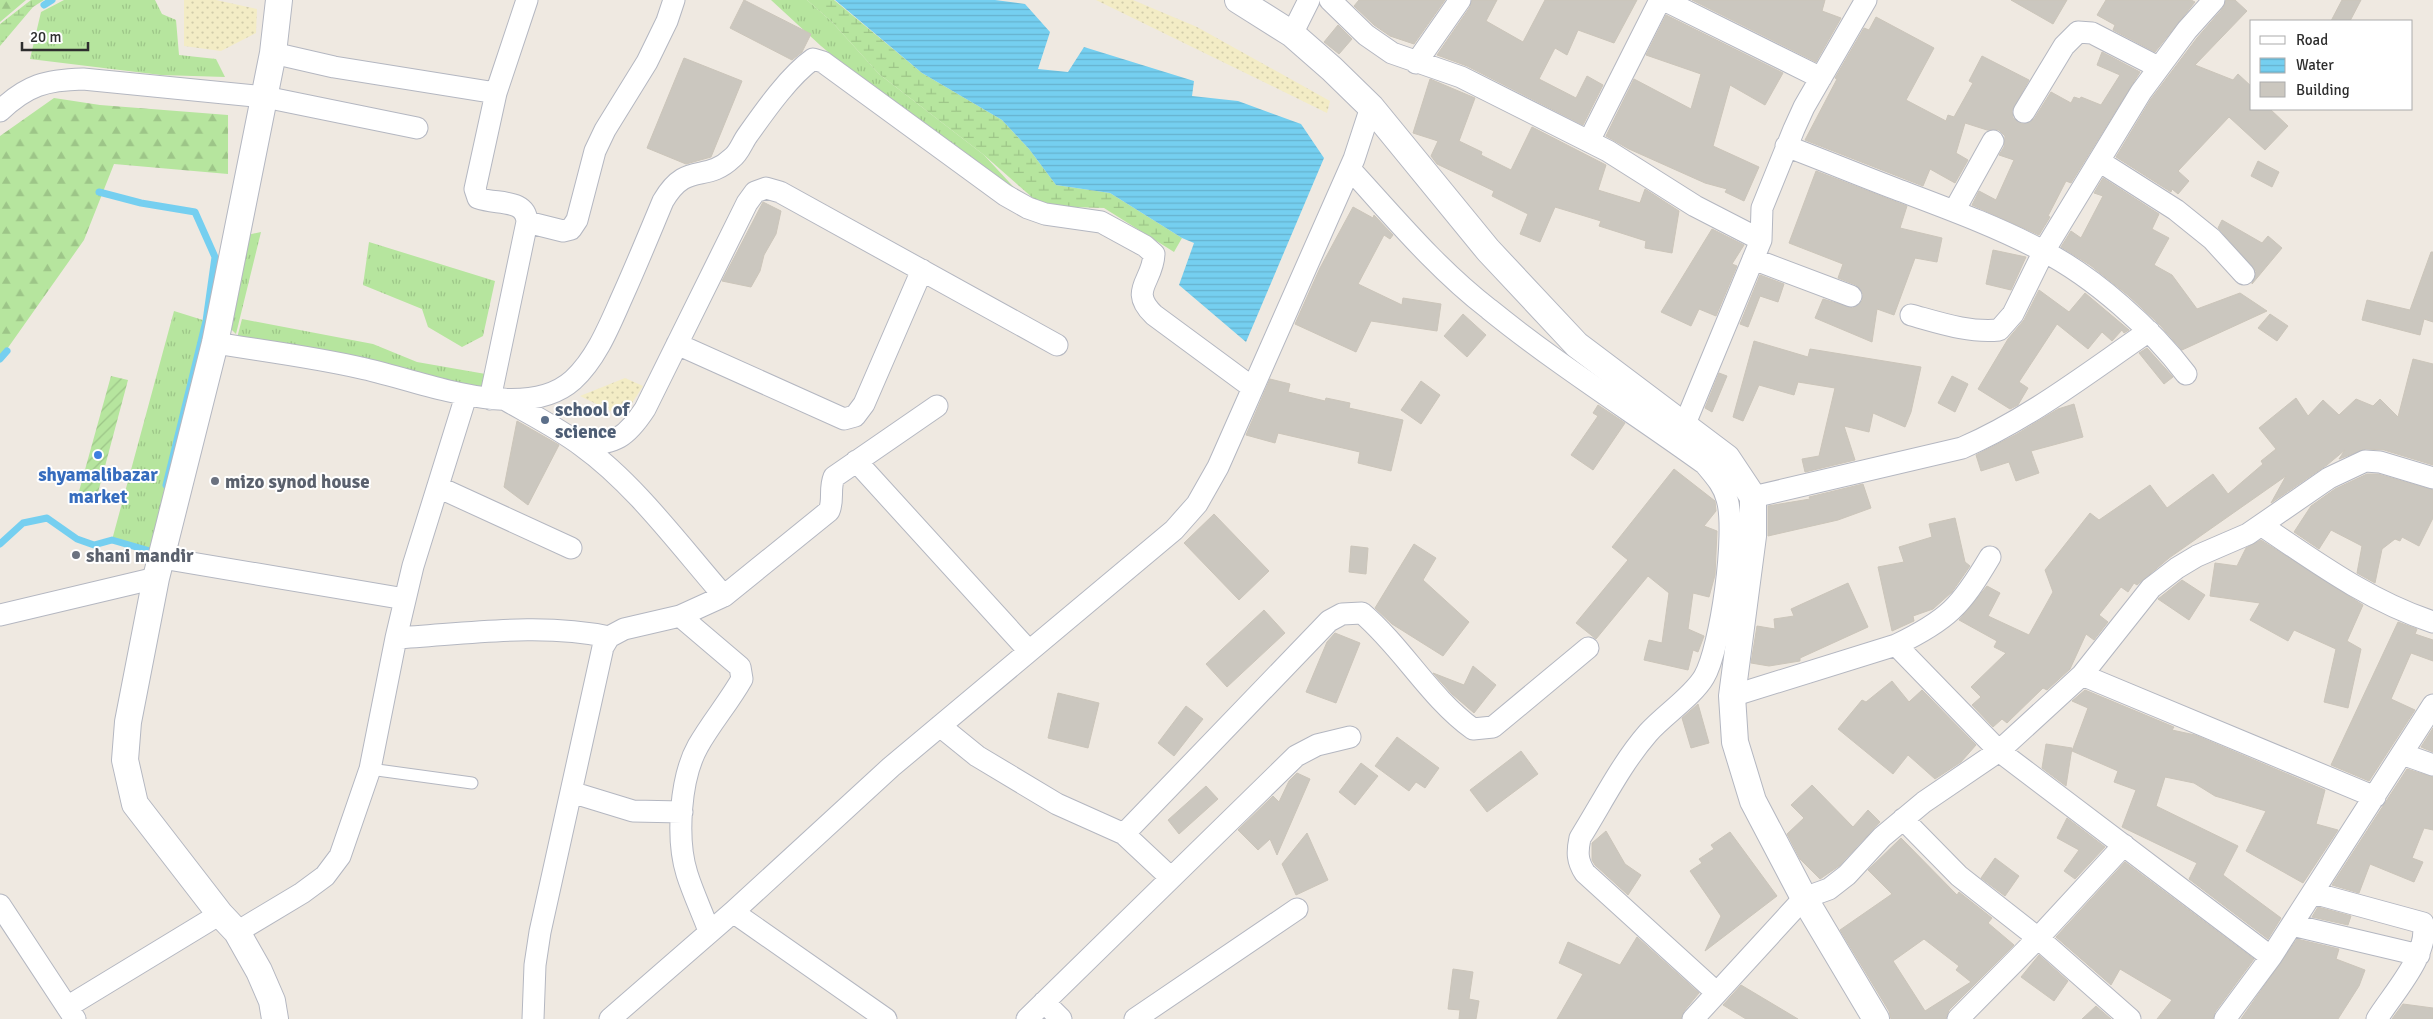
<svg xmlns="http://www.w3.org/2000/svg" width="2433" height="1019" font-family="Signika,sans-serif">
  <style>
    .grass { fill: url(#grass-tufts) }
    .forest { fill: url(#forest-firs) }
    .wetland { fill: url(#wetland-marsh) }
    .sand { fill: url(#sand-dots) }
    .garden { fill: url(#garden-furrows) }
    .water { fill: url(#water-rules) }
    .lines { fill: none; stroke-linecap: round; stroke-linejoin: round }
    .stream { stroke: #75cff0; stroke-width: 7 }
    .building { fill: #cbc7bf; stroke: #cbc5ba; fill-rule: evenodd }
    .service-casing { stroke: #b4b7c1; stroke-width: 13 }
    .minor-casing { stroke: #b4b7c1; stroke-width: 23 }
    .tertiary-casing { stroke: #b4b7c1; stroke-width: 28 }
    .service { stroke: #fff; stroke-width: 11 }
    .minor { stroke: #fff; stroke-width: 21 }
    .tertiary { stroke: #fff; stroke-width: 26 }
    .service-dot { fill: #5c6f8a; stroke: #fff; stroke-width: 2 }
    .shop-dot { fill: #3f7fe0; stroke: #fff; stroke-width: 2 }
    .worship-dot { fill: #6b7280; stroke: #fff; stroke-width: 2 }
    .labels { text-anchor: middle; stroke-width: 4; stroke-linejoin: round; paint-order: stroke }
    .service-label { font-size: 19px; font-weight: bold; fill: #4e5e75; stroke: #fff; text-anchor: start }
    .shop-label { font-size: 19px; font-weight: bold; fill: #366cbe; stroke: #fff }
    .worship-label { font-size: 19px; font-weight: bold; fill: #5b616d; stroke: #fff; text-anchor: start }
  </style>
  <defs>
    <pattern id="grass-tufts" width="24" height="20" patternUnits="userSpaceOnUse" patternTransform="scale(1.25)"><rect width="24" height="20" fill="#b6e59e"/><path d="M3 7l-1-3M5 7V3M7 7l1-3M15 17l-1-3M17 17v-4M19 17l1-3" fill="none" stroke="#9dc588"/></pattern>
    <pattern id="forest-firs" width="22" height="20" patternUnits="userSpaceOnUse" patternTransform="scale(1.25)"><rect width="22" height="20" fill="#b6e59e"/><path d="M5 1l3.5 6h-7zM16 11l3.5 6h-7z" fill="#9dc588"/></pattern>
    <pattern id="wetland-marsh" width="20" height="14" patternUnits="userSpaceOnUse" patternTransform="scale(1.25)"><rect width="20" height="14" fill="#b6e59e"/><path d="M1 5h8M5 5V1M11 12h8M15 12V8" fill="none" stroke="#9dc588"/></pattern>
    <pattern id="sand-dots" width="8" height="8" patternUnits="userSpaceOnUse" patternTransform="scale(1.25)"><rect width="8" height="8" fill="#f3ecc5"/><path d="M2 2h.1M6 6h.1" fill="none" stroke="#d1cbaa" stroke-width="1.8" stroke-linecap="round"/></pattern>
    <pattern id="garden-furrows" width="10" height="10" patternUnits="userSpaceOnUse" patternTransform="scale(1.25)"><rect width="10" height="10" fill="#b6e59e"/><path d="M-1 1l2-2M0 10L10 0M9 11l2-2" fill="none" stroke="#9dc588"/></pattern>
    <pattern id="water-rules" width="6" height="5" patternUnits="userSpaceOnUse" patternTransform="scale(1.25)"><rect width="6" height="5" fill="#75cff0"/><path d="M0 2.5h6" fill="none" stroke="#66b2ce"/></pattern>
  </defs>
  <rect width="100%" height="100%" fill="#efe9e1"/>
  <path class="grass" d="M64 0H155L162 14 176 20 179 55 216 59 225 77 161 75 30 59 41 12Z
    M771 0H807L832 22 879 74 984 155 1022 196 909 120 821 46Z
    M261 232 236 334 222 320 243 236Z
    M369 242 495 281 483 336 462 347 428 327 422 309 363 285Z
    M174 311 206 321 150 551 112 540Z
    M242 319 373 344 417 362 497 376 494 390 237 338Z"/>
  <path class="forest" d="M0 0H26L0 22Z
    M54 98 100 105 228 115V174L114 164 84 240 0 359V136Z"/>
  <path class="wetland" d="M31 0H44L33 7 0 46V24Z
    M807 0H834L922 73 1002 120 1029 149 1056 185 1110 193 1182 238 1174 252 1104 208 1042 206 984 155 879 74 832 22Z"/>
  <path class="sand" d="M184 0H216L257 9 256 33 221 51 184 46Z
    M1096 0H1133L1197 27 1330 101 1327 113Z
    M625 378 643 386 623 417 580 396Z"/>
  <path class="garden" d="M111 376 128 380 96 500 78 495Z"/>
  <path class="water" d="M835 0H995L1025 4 1050 32 1038 69 1068 72 1084 47 1194 81 1192 96 1238 101 1301 124 1324 158 1246 342 1179 285 1194 243 1182 238 1110 193 1056 185 1029 149 1002 120 922 73Z"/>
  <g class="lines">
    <path class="stream" d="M44 5 52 0
      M99 192 141 203 195 212 215 257 206 321 166 485
      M0 359 7 351
      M0 544 23 523 47 518 77 539 94 545 112 540 150 551 148 560"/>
  </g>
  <path class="building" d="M744 0 811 34 802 52 792 60 730 28Z
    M1359 0H1445L1414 44 1390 36 1374 25 1354 6Z
    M1472 0H1497L1486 21 1523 42 1545 0H1637L1614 43 1578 30 1567 55 1555 48 1539 79 1576 98 1587 76 1603 85 1583 125 1467 66 1437 55 1470 7Z
    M1692 0H1825L1822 11 1841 18 1816 62Z
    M2011 0H2067L2053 24Z
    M2106 0H2191L2195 2 2155 52 2113 30 2115 25 2097 15Z
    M2226 0H2235L2247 11 2195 65 2233 80 2238 74 2252 87V109H2270L2288 126 2265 150 2229 117 2178 171 2189 181 2178 194 2172 189 2171 192 2116 157 2151 99 2197 38 2223 8Z
    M2342 0H2361L2350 21H2331Z
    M1666 15 1783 73 1765 105 1730 85 1713 146 1759 167 1744 201 1725 192 1727 189 1705 183 1629 149 1606 136 1634 79 1691 109 1701 74 1646 55Z
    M1876 17 1934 48 1906 100 1946 121 1948 115 1954 117 1973 83 1969 81 1982 56 2029 80 2012 111 2013 118 2023 124 2034 119 2051 92 2071 103 2074 97 2080 99 2081 97 2101 105 2120 75 2097 65 2102 52 2140 72 2071 183 2066 181 2048 216 2050 217 2039 235 1972 205 1979 191 1996 200 2014 160 1999 155 2004 147 2005 136 1999 130H1987L1965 123 1956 153 1968 160 1955 183 1930 169 1923 186 1805 140 1837 79 1835 78 1864 28 1869 30Z
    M1338 25 1352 39 1339 54 1324 42Z
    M684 58 742 81 711 157 686 164 647 148Z
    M1430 79 1475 98 1459 141 1482 152 1481 155 1511 170 1532 127 1606 165 1598 190 1640 203 1645 189 1679 211 1672 253 1645 248 1646 241 1599 226 1601 221 1555 207 1540 242 1520 234 1528 214 1492 196 1494 191 1437 164 1431 156 1438 141 1413 133Z
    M2258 161 2279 172 2272 187 2251 176Z
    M1816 171 1907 206 1900 228 1942 238 1937 262 1915 258 1894 315 1877 309 1872 342 1815 318 1823 299 1853 308 1862 301 1863 294 1856 285 1838 278 1843 264 1789 243Z
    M2103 178 2159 214 2152 229 2169 238 2154 265 2172 275 2197 309 2240 293 2267 311 2182 350 2159 324 2129 296 2090 265 2061 247 2071 231 2081 238 2103 196 2094 193Z
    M763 202 781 211 776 234 764 255 760 271 751 287 722 281Z
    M1353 207 1373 218 1374 215 1393 235 1390 239 1384 235 1358 284 1402 305 1403 298 1441 304 1437 331 1371 321 1356 352 1295 324 1320 268Z
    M2222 220 2262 243 2268 236 2282 248 2252 284 2256 271 2218 228Z
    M1712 229 1744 245 1732 264 1737 266 1716 316 1699 309 1691 326 1661 312Z
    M1993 250 2026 257 2011 290 1986 284Z
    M2431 252H2433V322L2424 319 2420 335 2362 320 2367 300 2410 310Z
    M1760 275 1784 284 1778 302 1760 296 1748 327 1740 324Z
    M2039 290 2069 312 2085 293 2129 330 2124 333 2122 330 2112 341 2102 332 2088 349 2057 324 2019 382 2028 388 2018 405 2010 409 1978 389 2008 339 2024 320Z
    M1463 314 1486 335 1467 357 1444 336Z
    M2270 314 2288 326 2277 341 2258 328Z
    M1754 341 1808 357 1810 349 1921 367 1911 412 1905 427 1873 413 1869 432 1844 426 1855 460 1805 472 1802 459 1819 456 1835 388 1798 382 1794 395 1759 385 1743 421 1733 417Z
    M2147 348 2173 377 2164 384 2139 353Z
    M2413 359 2433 364V465L2384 450 2366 449 2339 459 2345 450 2327 465 2271 503 2286 476 2169 558 2137 585 2134 583 2128 592 2121 587 2099 615 2108 622 2094 640 2086 634 2070 669 2047 690 2043 688 2007 723 2002 719 1993 727 1972 705 1981 697 1971 687 2006 653 1994 647 1997 641 1959 620 1987 586 2000 593 1988 616 2029 635 2053 592 2045 570 2090 513 2099 520 2150 485 2167 508 2213 474 2228 494 2263 464 2261 461 2276 449 2259 428 2296 398 2308 416 2323 400 2339 415 2356 399 2373 406 2380 399 2398 417Z
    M1719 373 1727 376 1712 412 1705 408Z
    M1952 376 1968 384 1955 412 1938 403Z
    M1270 379 1290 384 1288 392 1325 401 1326 398 1350 403 1349 408 1403 420 1391 471 1358 463 1360 452 1278 433 1275 443 1246 435Z
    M1421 381 1440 395 1421 424 1401 410Z
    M2074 404 2083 437 2031 451 2039 473 2016 481 2009 462 1981 471 1976 455 2017 434 2058 409Z
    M1598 405 1625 423 1593 470 1571 455 1598 416 1593 413Z
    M517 421 559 445 528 505 504 487Z
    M1674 469 1715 501 1716 511 1704 526 1717 531 1715 575 1709 597 1693 593 1688 629 1704 636 1698 652 1693 650 1688 670 1644 660 1649 640 1662 643 1669 593 1648 576 1596 639 1576 623 1628 560 1612 547Z
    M2367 474H2378L2433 490V518L2419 546 2402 537 2400 541 2395 539 2382 549 2375 583 2357 573 2362 546 2331 530 2319 549 2294 532 2311 506 2335 489Z
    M1863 484 1871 508 1838 520 1768 536V506L1810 499 1809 497Z
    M1214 514 1269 571 1239 600 1184 543Z
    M1955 518 1965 562 1970 566 1952 592 1933 609 1913 616 1914 621 1892 631 1878 567 1904 562 1899 547 1932 537 1929 524Z
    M2261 540 2363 605 2347 641 2361 649 2348 708 2324 702 2336 649 2294 630 2288 641 2250 620 2260 603 2210 596 2215 563 2237 566 2246 548Z
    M1414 544 1436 558 1423 580 1469 622 1443 656 1392 624 1375 608Z
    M1351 546 1368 548 1366 574 1349 572Z
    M2182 580 2205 595 2189 620 2158 599Z
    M1848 583 1868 627 1800 658V661L1769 666 1751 663 1757 626 1775 629 1774 619 1794 616 1791 609Z
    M1264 610 1285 633 1227 687 1206 664Z
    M2398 622 2417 629 2415 634 2433 640V661L2411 653 2391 699 2415 710 2369 781 2331 765Z
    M1335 633 1360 643 1336 703 1306 692 1327 642Z
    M1473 666 1496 685 1474 713 1452 694 1433 673 1464 685Z
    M1892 681 1909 702 1922 690 1976 745 1961 762 1935 779 1908 755 1893 774 1838 729 1862 700 1866 702Z
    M2085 690 2174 727 2172 730 2195 735 2325 790 2316 824 2338 830 2303 883 2246 851 2266 811 2215 796 2194 783 2165 777 2156 806 2238 846 2223 875 2281 918 2268 939 2189 879 2197 863 2122 827 2136 790 2114 782 2118 771 2072 751 2088 708 2072 701Z
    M1058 693 1099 703 1088 748 1048 738Z
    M1698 704 1709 743 1691 748 1682 718Z
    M1186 706 1203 719 1174 756 1158 743Z
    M2433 728V752L2421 747Z
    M1397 737 1439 768 1425 788 1416 782 1409 791 1375 766Z
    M2046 744 2072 748 2066 786 2042 768Z
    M1521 751 1538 774 1487 812 1470 790Z
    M1361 763 1378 776 1355 805 1339 792Z
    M2407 769 2433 777V830L2424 828 2412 858 2423 862 2414 882 2370 864 2359 893 2332 885Z
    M1297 773 1310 779 1277 855 1270 839 1258 850 1238 830 1273 796 1279 802 1289 781Z
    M1812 785 1853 827 1868 810 1880 822 1839 866 1820 879 1800 859 1787 834 1804 818 1791 805Z
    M1206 786 1218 799 1179 834 1168 820Z
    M2067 818 2105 847 2075 879 2064 871 2079 850 2057 838Z
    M1606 831 1625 864 1641 875 1628 895 1595 865 1592 860V843Z
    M1730 832 1777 896 1705 951 1721 916 1690 871 1702 863 1699 859 1714 849 1711 845Z
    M1307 833 1328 880 1296 895 1282 864Z
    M1901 838 1957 895 1959 892 1992 918 1988 923 2014 945 1949 1010 1946 1019H1891L1889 1011 1840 930 1892 894 1868 870ZM1924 939 1959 966 1956 970 1971 982 1925 1011 1893 961Z
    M1995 858 2019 876 2005 896 1981 878Z
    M2125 862 2254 959 2215 1012 2213 1019H2157L2172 1000 2120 969 2111 985 2056 937Z
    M2318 907 2351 916 2348 925 2312 917Z
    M1637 937 1699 993 1684 1011 1681 1019H1557L1583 974 1559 963 1568 942 1620 965Z
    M2297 939 2339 949 2336 959 2365 970 2359 986 2338 1019H2241Z
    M2039 955 2068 981 2054 1001 2021 977Z
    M1453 969 1473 972 1469 999 1479 1001 1476 1019H1459L1460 1010 1448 1009Z
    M1741 985 1798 1019H1746L1723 1005Z
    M2403 1004 2433 1008V1019H2392Z
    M2096 1006 2111 1019H2082Z"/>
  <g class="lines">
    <g class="service-casing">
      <path id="service" d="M370 769 472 783"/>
    </g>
    <g class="minor-casing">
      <path id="minor" d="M1330 0 1366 35 1392 53 1461 77 1608 151 1695 206 1761 240
        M1664 0 1821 78
        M1292 34 1309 0
        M273 53 334 67 496 93
        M1416 63 1460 0
        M0 111C27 85 46 80 83 79L265 97 417 128
        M2024 112 2064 46 2078 32 2092 33 2158 67
        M1589 141 1660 0
        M1786 146C1823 160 1859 175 1896 189 1946 208 1996 226 2043 251 2094 277 2152 329 2186 374
        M2099 161 2176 210 2212 239 2244 274
        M1350 169C1394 217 1437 269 1489 309 1558 365 1633 412 1705 464 1714 475 1723 484 1727 499 1737 531 1721 648 1704 677 1693 696 1664 715 1648 733 1621 764 1602 803 1580 838 1577 852 1577 861 1585 873L1717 993
        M1954 211 1993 141
        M527 222 563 231 571 229 577 220 595 151 605 130 647 62 667 21 674 0
        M1753 259 1851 296
        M1911 315C1940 323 1969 333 1999 330L2013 314 2044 251 2141 92 2187 30 2214 0
        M215 343C264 351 313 357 361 368 419 380 523 425 573 380 597 358 610 324 623 295 637 264 650 232 663 201 687 160 705 184 732 158 739 153 742 143 747 136 764 112 789 76 813 59L823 62 1005 195 1028 208 1045 214 1101 222 1145 246 1154 254C1153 282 1128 290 1154 315L1253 388
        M677 344 844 419 855 416 864 404 922 270
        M490 399 527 222C526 198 497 205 478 198L475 189 496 93 527 0
        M504 399C530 414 558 428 582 446 635 484 681 547 724 596
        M1684 426 1761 240 1762 208 1794 129 1804 107 1866 0
        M582 446C616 443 626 438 645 409L747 203 755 192 766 188 780 192 1057 345
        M856 461 1029 651
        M438 487 571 548
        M1753 497 1962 448C2029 419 2089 372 2149 331
        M2261 525C2316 562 2369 601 2433 622
        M162 558 405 599
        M0 615 156 578
        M680 616 740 667 742 679C729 702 711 723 698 746 680 778 676 839 687 874 693 893 702 912 709 931
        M396 638C466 634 541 622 609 637
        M1896 645 1999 751 2271 957
        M2082 675 2375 797
        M1732 696 1896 645C1948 620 1961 606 1990 557
        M940 726 977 756 1057 804 1124 834 1329 621 1342 614 1362 613C1403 648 1430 698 1473 729L1493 727 1588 648
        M2402 754 2433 765
        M571 792 633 811 682 812
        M1903 819 1959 876 2038 938 2130 1019
        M1124 834 1171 878
        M2313 893 2423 923C2430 954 2393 993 2377 1019
        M0 905 75 1019
        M733 912 886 1019
        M2292 925 2419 955
        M237 932 302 893 325 876 340 856 370 769 396 638 413 566 466 396
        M1044 1002 1061 1019
        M67 1007 220 914
        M533 1019 535 965 540 932 603 647 609 637 624 629 680 616 724 596 829 511C834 500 829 489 834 477L937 406
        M610 1019 733 912 891 767 1174 530 1197 504 1218 467 1354 159 1371 107
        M1027 1019 1296 756 1317 745 1350 737
        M1135 1019 1297 909
        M1693 1019 1804 898 1829 889 1847 875 1882 837 1924 802 1999 751 2082 675 2151 588 2177 568 2197 556 2248 534 2329 478 2365 461 2380 462 2433 478
        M1958 1019 2038 938 2124 845
        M2225 1019 2271 957 2433 705"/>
    </g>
    <g class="tertiary-casing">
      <path id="tertiary" d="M1238 0 1292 34 1332 69 1371 107 1488 250 1577 345 1727 458 1753 497V536L1732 696 1735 742 1753 801 1804 898 1876 1019
        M275 1019 272 1001 259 971 237 932 220 914 135 804 125 760 128 722 156 578 215 343 273 53 279 0"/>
    </g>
    <use href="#service" class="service"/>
    <use href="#minor" class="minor"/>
    <use href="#tertiary" class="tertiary"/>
  </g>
  <circle class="service-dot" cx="545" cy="420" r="5"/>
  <circle class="shop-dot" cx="98" cy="455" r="5"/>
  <g class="worship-dot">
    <circle cx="215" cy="481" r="5"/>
    <circle cx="76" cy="555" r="5"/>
  </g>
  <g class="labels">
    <g class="service-label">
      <text x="555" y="416">school of<tspan x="555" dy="22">science</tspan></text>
    </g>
    <g class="shop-label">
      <text x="98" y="481">shyamalibazar<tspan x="98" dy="22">market</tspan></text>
    </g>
    <g class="worship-label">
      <text x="225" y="488">mizo synod house</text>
      <text x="86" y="562">shani mandir</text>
    </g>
  </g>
  <rect x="2250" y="20" width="162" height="90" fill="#ffffff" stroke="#ababab"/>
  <rect x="2260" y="36" width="25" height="8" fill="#ffffff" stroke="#ababab"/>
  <text x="2296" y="45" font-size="15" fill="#2e2e2e">Road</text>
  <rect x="2260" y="58" width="25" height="15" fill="url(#water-rules)" stroke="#ababab"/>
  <text x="2296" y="70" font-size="15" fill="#2e2e2e">Water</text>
  <rect x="2260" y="82" width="25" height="15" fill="#cbc7bf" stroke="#ababab"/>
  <text x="2296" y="95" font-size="15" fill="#2e2e2e">Building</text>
  <path d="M22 42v8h66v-8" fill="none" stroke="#2e2e2e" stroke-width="2.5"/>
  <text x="30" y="42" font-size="15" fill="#2e2e2e" stroke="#ffffff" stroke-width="4" paint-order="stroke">20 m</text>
</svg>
